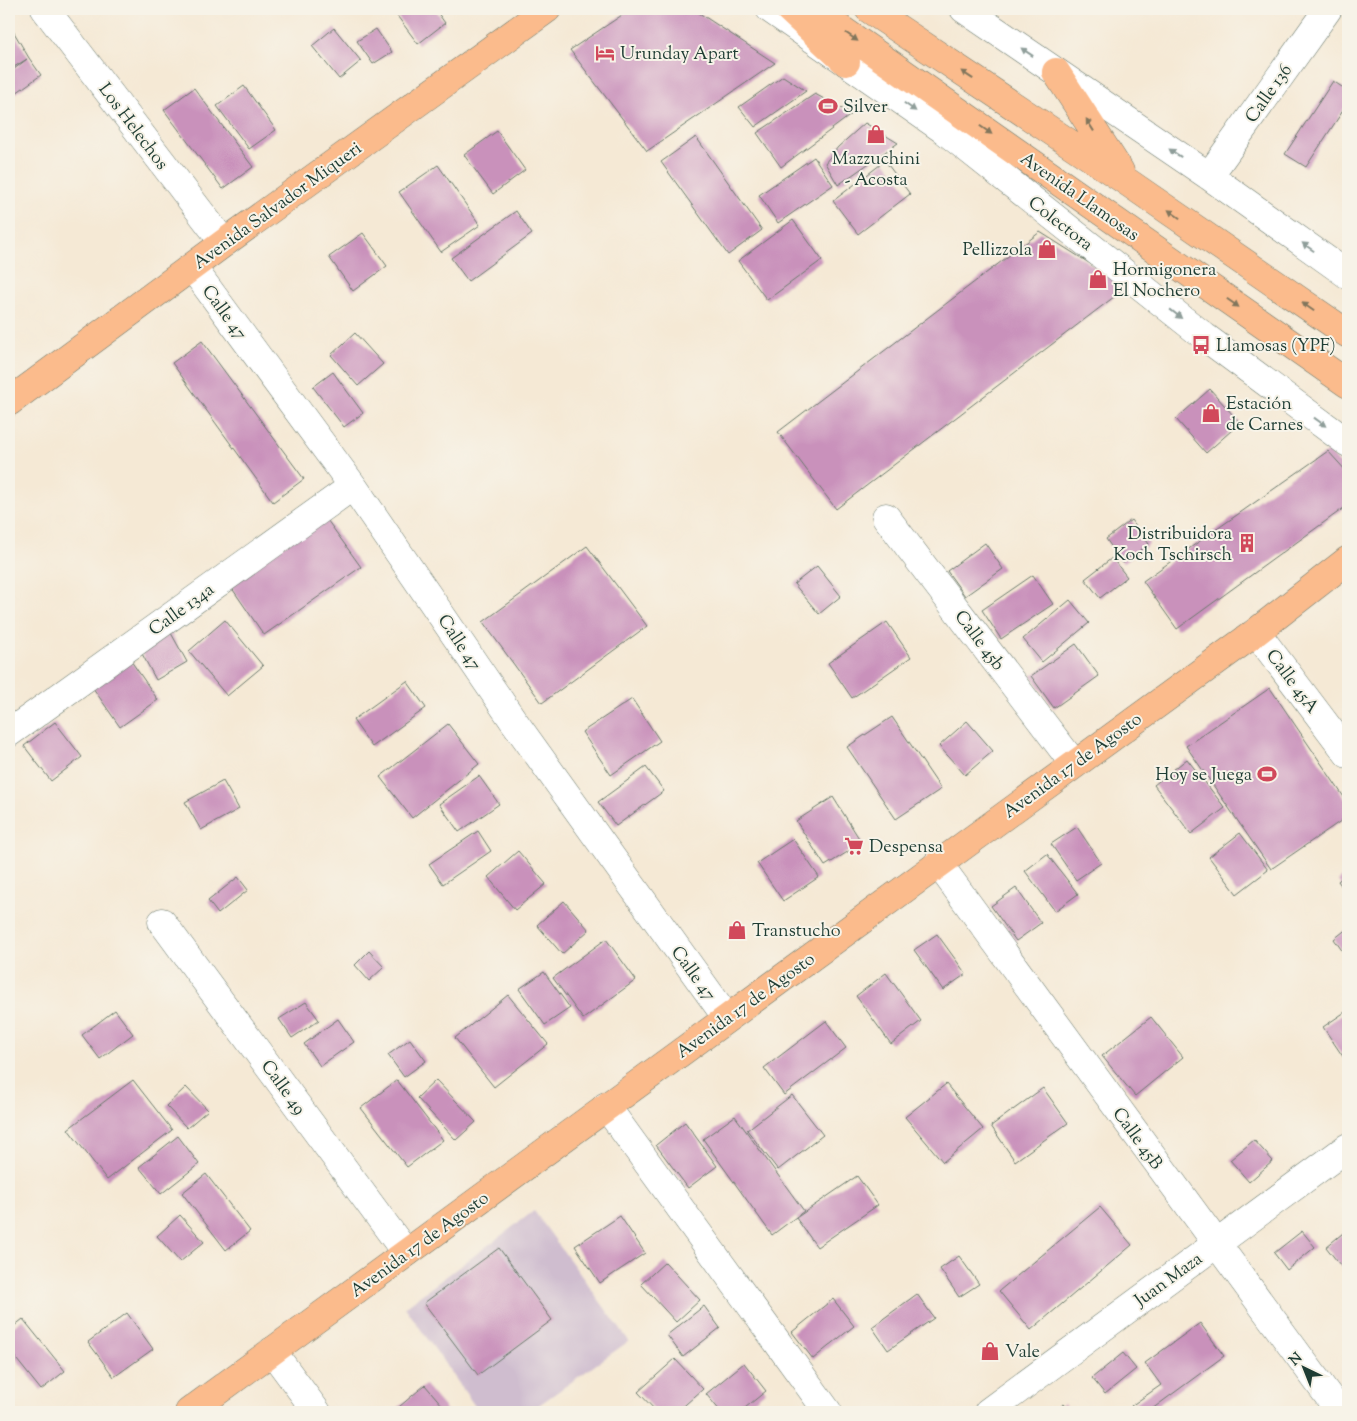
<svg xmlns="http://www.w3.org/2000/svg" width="1357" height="1421" font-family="'Sorts Mill Goudy',serif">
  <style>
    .industrial { fill: #cfbdcf }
    .building { fill: #c991bb }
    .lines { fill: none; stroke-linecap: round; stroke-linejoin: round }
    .minor-casing { stroke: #6a796c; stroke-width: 29 }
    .major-casing { stroke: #6a796c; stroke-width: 29 }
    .minor { stroke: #fff; stroke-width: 28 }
    .major { stroke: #fbbb8c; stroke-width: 28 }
    .oneway { fill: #82765c }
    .oneway2 { fill: #8f9e9a }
    .labels { text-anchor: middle; stroke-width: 4; stroke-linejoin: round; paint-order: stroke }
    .poi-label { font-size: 18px; fill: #1f3d34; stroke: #f7f3e8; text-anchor: start }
    .street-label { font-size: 18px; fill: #1f3d34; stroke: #f7f3e8 }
  </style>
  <rect width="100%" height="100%" fill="#f7f3e8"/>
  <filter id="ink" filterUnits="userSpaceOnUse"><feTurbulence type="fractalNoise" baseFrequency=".02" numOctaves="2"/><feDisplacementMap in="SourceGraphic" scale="10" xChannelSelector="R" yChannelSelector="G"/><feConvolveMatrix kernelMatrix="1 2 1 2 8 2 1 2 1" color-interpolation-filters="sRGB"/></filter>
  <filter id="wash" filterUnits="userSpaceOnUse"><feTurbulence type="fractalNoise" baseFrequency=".0096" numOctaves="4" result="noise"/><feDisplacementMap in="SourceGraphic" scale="20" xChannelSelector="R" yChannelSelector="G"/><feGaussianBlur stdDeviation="1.12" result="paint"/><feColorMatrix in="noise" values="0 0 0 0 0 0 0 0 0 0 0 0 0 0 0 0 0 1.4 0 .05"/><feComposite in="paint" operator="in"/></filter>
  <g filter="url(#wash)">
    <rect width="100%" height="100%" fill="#f5e9d5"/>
    <path class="industrial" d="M534 1211 629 1341 529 1412H479L405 1307Z"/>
    <g id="blocks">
      <path class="building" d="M392 9H435L445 23 418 44Z
        M631 9H693L775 63 647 151 570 50Z
        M9 24 29 58 41 75 9 98V73L27 59 9 70Z
        M334 28 361 61 339 79 312 46Z
        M376 29 392 52 373 64 357 41Z
        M783 76 806 91 755 127 739 107Z
        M1333 81 1348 91V103L1306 167 1285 154Z
        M244 86 276 130 249 149 217 106Z
        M194 88 253 167 223 189 164 110Z
        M815 94 852 114 781 167 757 133Z
        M865 123 898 143 838 185 825 163 838 147Z
        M497 131 525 170 493 194 464 155Z
        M696 137 762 230 728 255 661 162Z
        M814 157 833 185 778 223 759 195Z
        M885 161 910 194 858 234 833 201Z
        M438 165 480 225 441 252 399 192Z
        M516 211 532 234 468 281 451 258Z
        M793 220 822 260 767 300 738 261Z
        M1040 232 1127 287 836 509 778 432Z
        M363 233 387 266 353 291 329 257Z
        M355 333 383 364 358 386 331 355Z
        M202 341 304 479 273 502 172 363Z
        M333 372 363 413 344 427 313 387Z
        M1210 389 1240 423 1206 453 1176 419Z
        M1328 451 1348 473V505L1177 629 1143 581Z
        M325 517 361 567 264 635 229 584Z
        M1131 520 1149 544 1123 563 1106 539Z
        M985 543 1003 569 965 596 947 571Z
        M587 546 647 626 542 703 483 622Z
        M1112 558 1127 577 1100 598 1085 579Z
        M817 566 841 596 819 614 794 584Z
        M1033 575 1053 604 1001 639 982 610Z
        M1070 600 1089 623 1042 662 1023 639Z
        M225 620 263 666 227 696 189 651Z
        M887 622 911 657 852 698 828 663Z
        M171 633 187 662 156 680 140 650Z
        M1076 644 1099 676 1054 708 1031 676Z
        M131 661 158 700 120 727 93 688Z
        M407 681 426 708 372 747 353 720Z
        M1270 688 1348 803V816L1271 869 1186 746Z
        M632 699 660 741 611 775 582 732Z
        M892 717 941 789 896 819 847 747Z
        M967 721 993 751 965 775 939 746Z
        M55 722 82 757 51 781 24 746Z
        M448 724 479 764 412 818 380 777Z
        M1187 759 1225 808 1191 834 1154 785Z
        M646 767 664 791 616 826 598 802Z
        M479 776 499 804 459 832 439 804Z
        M223 781 239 809 201 830 185 802Z
        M833 797 862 843 825 866 796 821Z
        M1077 827 1101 863 1076 880 1051 844Z
        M478 831 491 851 443 884 429 864Z
        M1240 833 1268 870 1237 894 1209 857Z
        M793 839 819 877 783 901 757 863Z
        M518 851 546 884 515 910 488 877Z
        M1047 854 1078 894 1055 911 1025 871Z
        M1348 873V895L1338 881Z
        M238 877 248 890 218 914 208 901Z
        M1016 888 1041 923 1016 941 991 906Z
        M564 901 589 930 562 954 537 925Z
        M1348 928V959L1334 939Z
        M937 934 966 974 943 990 914 950Z
        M606 939 636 980 583 1019 553 978Z
        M369 951 384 967 369 981 355 965Z
        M544 972 570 1008 545 1025 519 989Z
        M886 973 921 1021 891 1044 856 996Z
        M508 995 548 1044 494 1087 455 1038Z
        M306 1002 319 1020 292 1038 279 1019Z
        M115 1010 133 1034 100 1059 82 1035Z
        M1348 1010V1064L1323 1027Z
        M1151 1017 1183 1057 1135 1096 1102 1056Z
        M338 1019 354 1042 320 1066 304 1044Z
        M826 1021 846 1048 784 1095 764 1068Z
        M410 1039 426 1061 404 1077 388 1055Z
        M133 1080 172 1130 107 1180 68 1129Z
        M397 1080 443 1140 407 1167 361 1108Z
        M436 1080 476 1122 456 1140 417 1098Z
        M946 1084 983 1129 943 1162 905 1117Z
        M186 1087 208 1110 187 1128 166 1106Z
        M1043 1088 1068 1123 1015 1161 991 1126Z
        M792 1095 823 1135 778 1170 747 1130Z
        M735 1116 804 1211 772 1235 703 1139Z
        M685 1122 717 1166 688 1188 656 1145Z
        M178 1136 199 1164 161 1194 139 1167Z
        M1254 1140 1273 1161 1249 1182 1230 1160Z
        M206 1174 250 1231 226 1250 182 1193Z
        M857 1176 878 1205 817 1247 796 1218Z
        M1100 1207 1132 1245 1031 1330 999 1291Z
        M180 1215 204 1242 180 1262 157 1236Z
        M620 1216 645 1253 600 1283 575 1246Z
        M1348 1229V1267L1344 1270 1326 1247Z
        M1302 1231 1315 1247 1287 1270 1274 1253Z
        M499 1248 552 1320 478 1375 424 1303Z
        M959 1256 979 1284 959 1297 940 1269Z
        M665 1262 700 1300 676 1322 641 1284Z
        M917 1294 934 1318 888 1350 872 1327Z
        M833 1299 854 1326 813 1359 792 1332Z
        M704 1306 720 1328 683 1357 667 1335Z
        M127 1313 153 1349 114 1377 88 1342Z
        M23 1319 65 1371 41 1390 9 1350V1330Z
        M1200 1323 1224 1356 1148 1412H1136L1131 1406 1161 1385 1145 1363Z
        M1123 1353 1136 1369 1105 1394 1092 1378Z
        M675 1359 703 1389 677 1412H657L638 1392Z
        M744 1363 766 1391 740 1412H721L706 1394Z
        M425 1385 448 1412H393Z
        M1064 1404 1071 1412H1053Z"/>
    </g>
  </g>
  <g filter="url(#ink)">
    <use href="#blocks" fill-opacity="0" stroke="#6a796c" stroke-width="1"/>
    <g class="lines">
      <g class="minor-casing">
        <path id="minor" d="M45 9 224 243
          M770 9 944 130 1205 337 1348 443
          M964 9 1209 176 1348 275
          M1209 176 1328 9
          M192 267 353 486 513 720 727 1018
          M886 517 1074 764
          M1256 632 1348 754
          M9 733 353 486
          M938 863 1340 1412
          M162 922 406 1253
          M606 1106 828 1412
          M272 1351 317 1412
          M988 1412 1348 1147"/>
      </g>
      <g class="major-casing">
        <path id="major" d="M789 9 846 62
          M812 9 1348 384
          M869 9 1126 181 1348 334
          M1056 72 1120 171
          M9 402 224 243 547 9
          M189 1412 1256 632 1348 560"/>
      </g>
      <use href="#minor" class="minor"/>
      <use href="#major" class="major"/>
    </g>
    <defs><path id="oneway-solid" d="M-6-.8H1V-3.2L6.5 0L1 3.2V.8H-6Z" transform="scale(1.25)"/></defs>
    <g class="oneway">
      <use href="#oneway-solid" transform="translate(852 37) rotate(35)"/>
      <use href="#oneway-solid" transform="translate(967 75) rotate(-146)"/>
      <use href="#oneway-solid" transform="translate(1090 125) rotate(-122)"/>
      <use href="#oneway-solid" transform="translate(986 130) rotate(35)"/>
      <use href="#oneway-solid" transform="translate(1174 214) rotate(-145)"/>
      <use href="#oneway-solid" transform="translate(1233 303) rotate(35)"/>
      <use href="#oneway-solid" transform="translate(1308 307) rotate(-145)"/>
    </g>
    <g class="oneway2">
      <use href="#oneway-solid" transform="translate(1027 52) rotate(-146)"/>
      <use href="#oneway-solid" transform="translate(910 107) rotate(35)"/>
      <use href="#oneway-solid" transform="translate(1175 153) rotate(-146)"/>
      <use href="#oneway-solid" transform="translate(1308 247) rotate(-145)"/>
      <use href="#oneway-solid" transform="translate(1176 314) rotate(38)"/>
      <use href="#oneway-solid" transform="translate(1320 422) rotate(36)"/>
    </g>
  </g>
  <defs>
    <g id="hotel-bare" transform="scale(1.5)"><path d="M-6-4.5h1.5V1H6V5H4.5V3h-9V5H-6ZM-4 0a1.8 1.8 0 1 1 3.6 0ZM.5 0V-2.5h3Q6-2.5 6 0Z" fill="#d1495b" stroke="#f7f3e8" stroke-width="2.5" paint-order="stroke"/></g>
    <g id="stadium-bare" transform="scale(1.5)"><path d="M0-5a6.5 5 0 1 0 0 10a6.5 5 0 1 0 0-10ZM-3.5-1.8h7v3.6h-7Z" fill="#d1495b" stroke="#f7f3e8" stroke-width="2.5" paint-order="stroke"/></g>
    <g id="shop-bare" transform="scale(1.5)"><path d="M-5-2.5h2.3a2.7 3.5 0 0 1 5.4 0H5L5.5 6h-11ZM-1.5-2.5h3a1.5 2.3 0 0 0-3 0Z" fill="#d1495b" stroke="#f7f3e8" stroke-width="2.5" paint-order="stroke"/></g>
    <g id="bus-bare" transform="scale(1.5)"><path d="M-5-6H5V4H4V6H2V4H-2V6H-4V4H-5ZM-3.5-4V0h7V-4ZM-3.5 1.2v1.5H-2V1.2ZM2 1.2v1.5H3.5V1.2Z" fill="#d1495b" stroke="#f7f3e8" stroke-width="2.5" paint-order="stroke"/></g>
    <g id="building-bare" transform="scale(1.5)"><path d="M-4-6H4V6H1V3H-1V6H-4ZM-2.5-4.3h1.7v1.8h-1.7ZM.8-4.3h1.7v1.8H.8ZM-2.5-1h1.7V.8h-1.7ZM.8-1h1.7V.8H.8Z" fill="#d1495b" stroke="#f7f3e8" stroke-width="2.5" paint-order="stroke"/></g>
    <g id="supermarket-bare" transform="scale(1.5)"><path d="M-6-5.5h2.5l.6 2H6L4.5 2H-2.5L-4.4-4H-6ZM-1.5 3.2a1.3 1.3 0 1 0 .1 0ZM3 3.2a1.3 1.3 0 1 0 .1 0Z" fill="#d1495b" stroke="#f7f3e8" stroke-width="2.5" paint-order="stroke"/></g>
  </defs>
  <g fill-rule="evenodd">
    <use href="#hotel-bare" x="605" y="53"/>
    <use href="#stadium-bare" x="828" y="106"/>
    <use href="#shop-bare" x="876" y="134"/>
    <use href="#shop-bare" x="1047" y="249"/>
    <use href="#shop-bare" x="1098" y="279"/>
    <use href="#bus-bare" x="1201" y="345"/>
    <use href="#shop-bare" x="1211" y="413"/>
    <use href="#building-bare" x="1247" y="543"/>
    <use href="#stadium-bare" x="1267" y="774"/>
    <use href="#supermarket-bare" x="854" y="846"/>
    <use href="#shop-bare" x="737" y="930"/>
    <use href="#shop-bare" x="990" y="1351"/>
  </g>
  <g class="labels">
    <g class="poi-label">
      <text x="620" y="59">Urunday Apart</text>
      <text x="843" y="112">Silver</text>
      <text x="876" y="164" text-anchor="middle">Mazzuchini<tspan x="876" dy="21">- Acosta</tspan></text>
      <text x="1032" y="255" text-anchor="end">Pellizzola</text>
      <text x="1113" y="275">Hormigonera<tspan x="1113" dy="21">El Nochero</tspan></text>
      <text x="1216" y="351">Llamosas (YPF)</text>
      <text x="1226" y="409">Estación<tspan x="1226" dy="21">de Carnes</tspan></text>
      <text x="1232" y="539" text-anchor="end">Distribuidora<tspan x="1232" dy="21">Koch Tschirsch</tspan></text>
      <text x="1252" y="780" text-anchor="end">Hoy se Juega</text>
      <text x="869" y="852">Despensa</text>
      <text x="752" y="936">Transtucho</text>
      <text x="1005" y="1357">Vale</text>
    </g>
    <g class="street-label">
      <text transform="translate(1268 93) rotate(-55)" y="6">Calle 136</text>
      <text transform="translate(134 126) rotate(53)" y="6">Los Helechos</text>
      <text transform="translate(1080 196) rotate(35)" y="6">Avenida Llamosas</text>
      <text transform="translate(277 205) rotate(-36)" y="6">Avenida Salvador Miqueri</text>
      <text transform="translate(1061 223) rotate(38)" y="6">Colectora</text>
      <text transform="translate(225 312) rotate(54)" y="6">Calle 47</text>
      <text transform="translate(181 609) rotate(-36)" y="6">Calle 134a</text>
      <text transform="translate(980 640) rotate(53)" y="6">Calle 45b</text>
      <text transform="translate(460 642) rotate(56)" y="6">Calle 47</text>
      <text transform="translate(1293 681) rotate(53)" y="6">Calle 45A</text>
      <text transform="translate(1072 765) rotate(-36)" y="6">Avenida 17 de Agosto</text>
      <text transform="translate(694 973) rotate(54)" y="6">Calle 47</text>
      <text transform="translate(745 1005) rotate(-36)" y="6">Avenida 17 de Agosto</text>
      <text transform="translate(284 1087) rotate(54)" y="6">Calle 49</text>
      <text transform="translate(1138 1138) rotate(54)" y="6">Calle 45B</text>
      <text transform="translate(419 1244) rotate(-36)" y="6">Avenida 17 de Agosto</text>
      <text transform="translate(1168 1279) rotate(-36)" y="6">Juan Maza</text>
    </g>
  </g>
  <rect width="1357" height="1421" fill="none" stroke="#f7f3e8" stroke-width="30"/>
  <g transform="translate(1304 1368) rotate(317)" stroke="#f7f3e8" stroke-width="4" paint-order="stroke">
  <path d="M0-4L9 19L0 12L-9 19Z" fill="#1f3d34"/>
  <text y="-8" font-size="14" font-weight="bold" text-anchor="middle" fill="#1f3d34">N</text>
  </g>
</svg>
